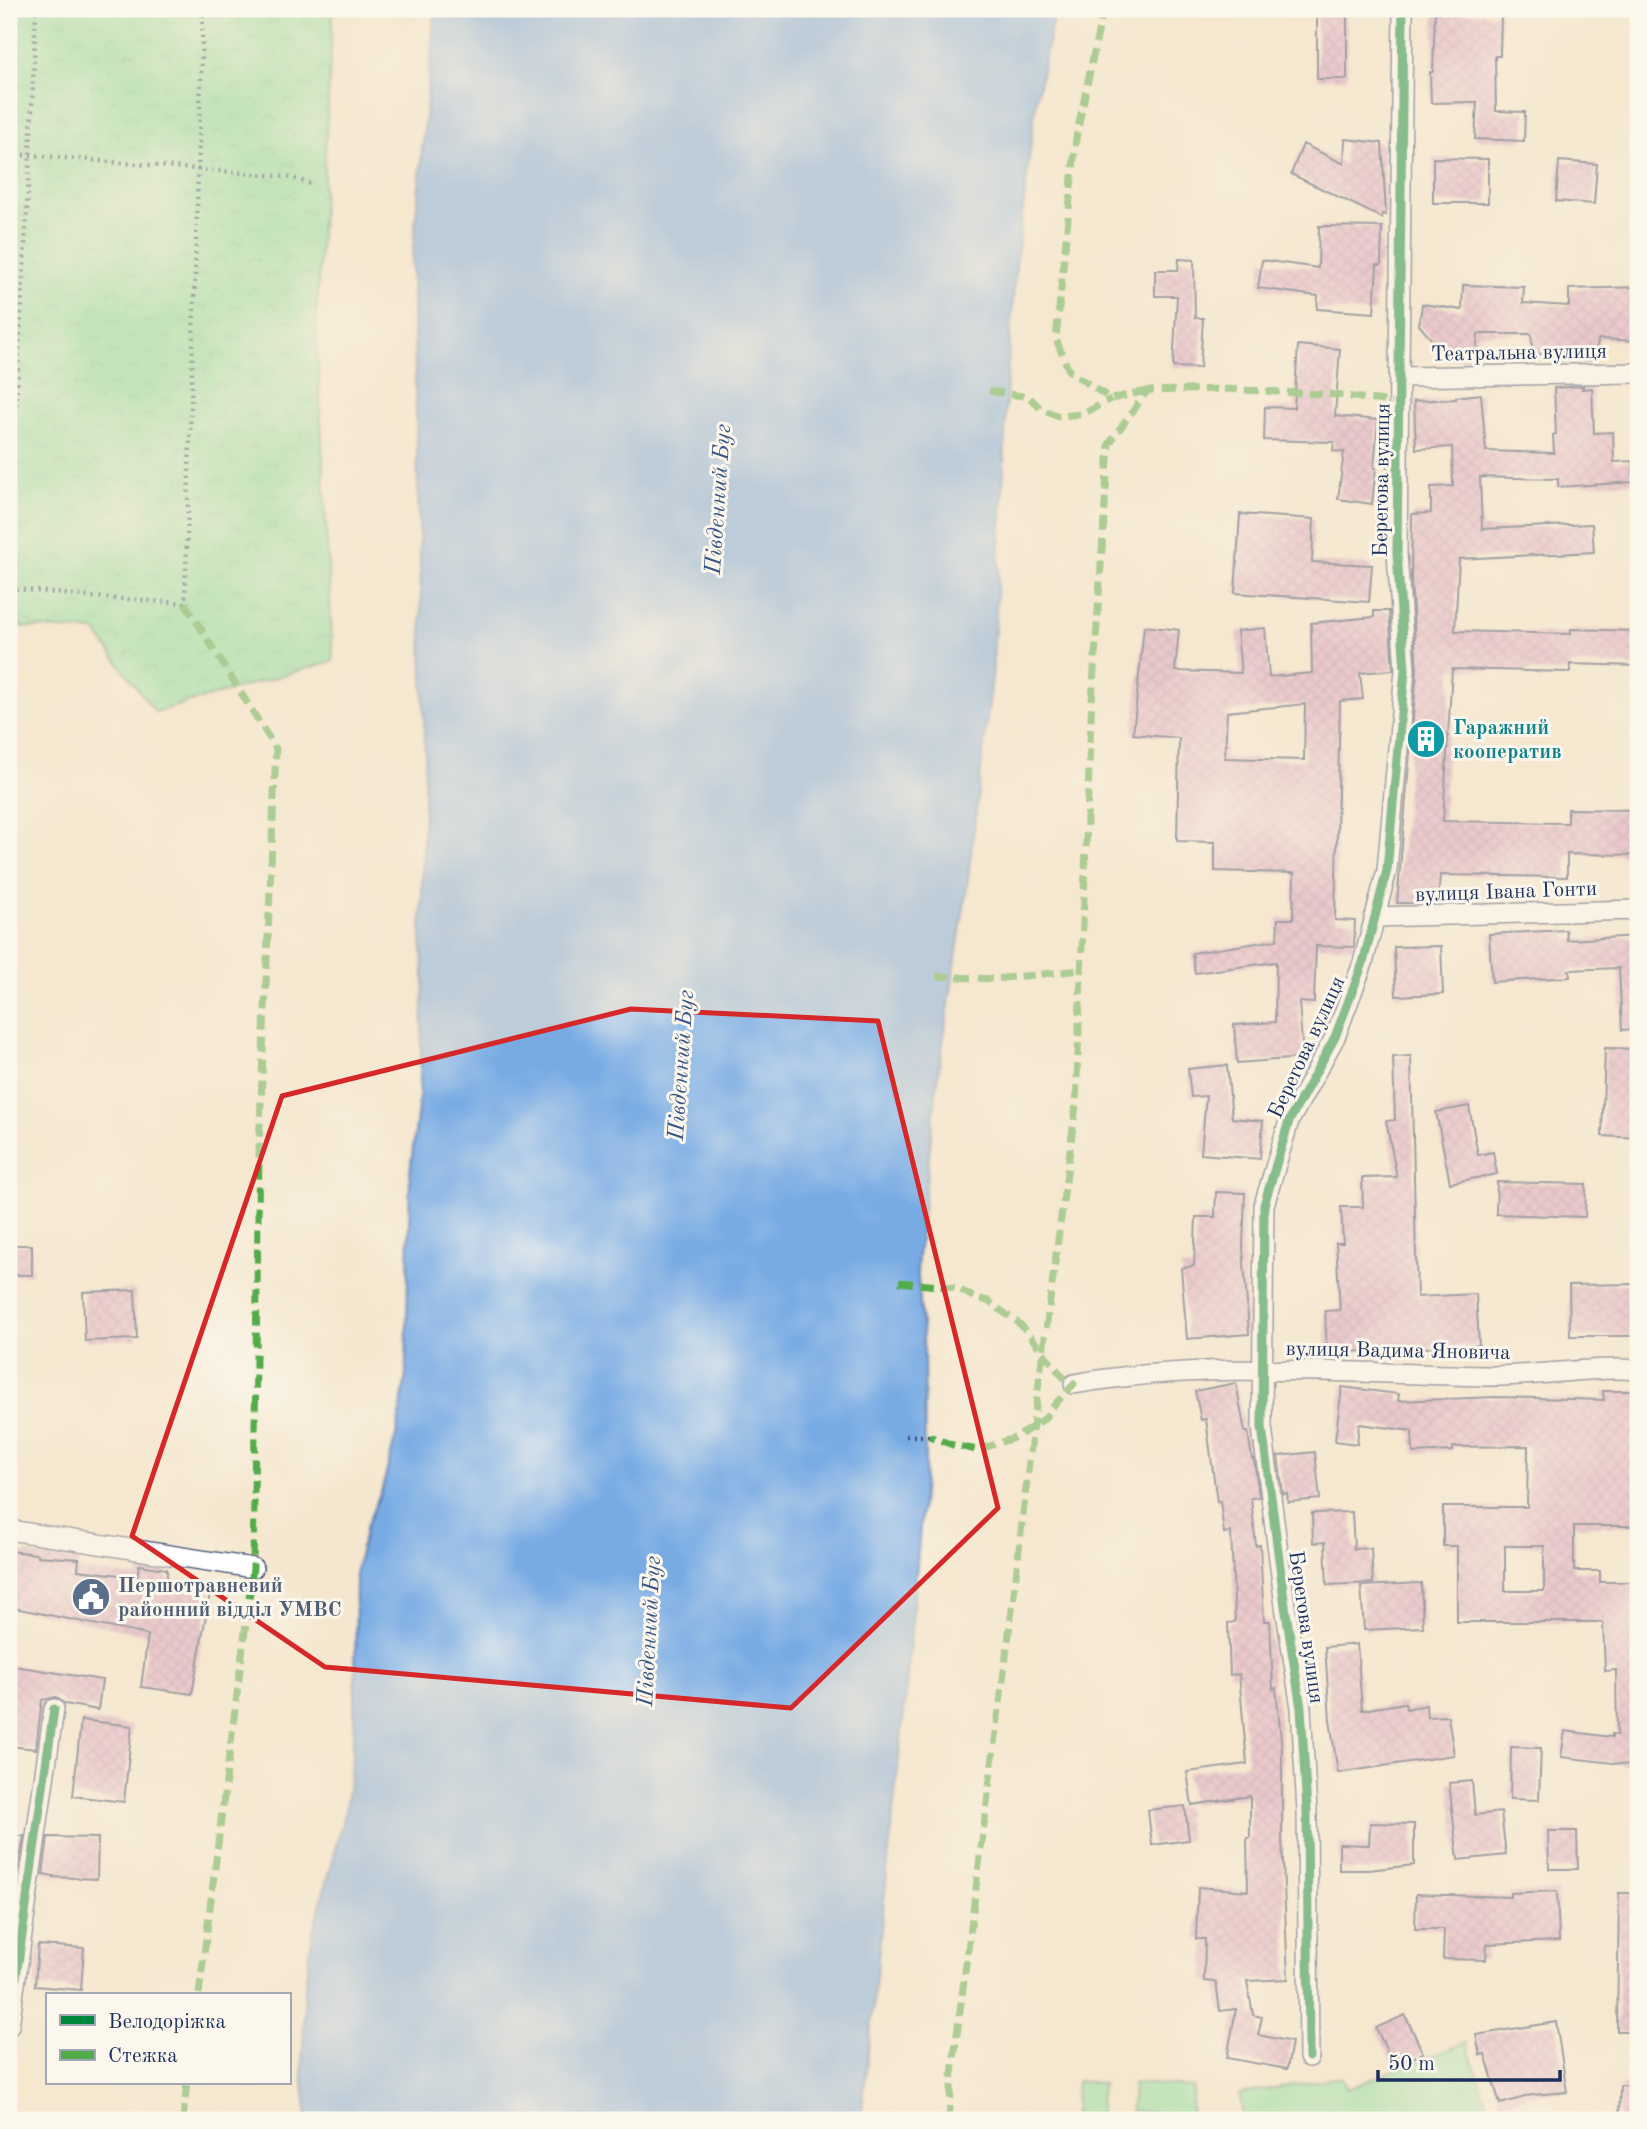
<svg xmlns="http://www.w3.org/2000/svg" width="1647" height="2129" font-family="'Old Standard TT',serif">
  <style>
    .park { fill: url(#park-crowns); stroke: #528881; stroke-width: 2 }
    .pitch { fill: #8ae1a4; stroke: #528881; stroke-width: 2 }
    .water { fill: #78abe4; stroke: #4a6da1; stroke-width: 2 }
    .building { fill: url(#building-cross-hatch); fill-rule: evenodd }
    .lines { fill: none; stroke-linecap: round; stroke-linejoin: round }
    .street-casing { stroke: #3c4b6f; stroke-width: 22 }
    .path { stroke: #3c4b6f; stroke-width: 4.5; stroke-dasharray: 2 5; stroke-linecap: butt }
    .street { stroke: #fff; stroke-width: 19 }
    .quiet { stroke: #52ab49; stroke-width: 7; stroke-dasharray: 14 7; stroke-linecap: butt }
    .cycleway-casing { stroke: #fbf7ec; stroke-width: 13 }
    .cycleway { stroke: #00873e; stroke-width: 9 }
    .marked { fill: none; stroke: #d62828; stroke-width: 5; stroke-linejoin: round }
    .labels { text-anchor: middle; stroke-width: 6; stroke-linejoin: round; paint-order: stroke }
    .street-label { font-size: 21px; fill: #1b2f5e; stroke: #fbf7ec }
    .culture-label { font-size: 21px; font-weight: bold; fill: #0d838f; stroke: #fbf7ec; text-anchor: start }
    .service-label { font-size: 21px; font-weight: bold; fill: #4e5e75; stroke: #fbf7ec; text-anchor: start }
    .water-label { font-size: 23px; font-style: italic; fill: #375486; stroke: #fbf7ec }
  </style>
  <defs>
    <pattern id="park-crowns" width="20" height="18" patternUnits="userSpaceOnUse" patternTransform="scale(1.75)"><rect width="20" height="18" fill="#8ae1a4"/><path d="M2 6a3 3 0 1 1 6 0M12 15a3 3 0 1 1 6 0" fill="none" stroke="#76c190"/></pattern>
    <pattern id="building-cross-hatch" width="8" height="8" patternUnits="userSpaceOnUse" patternTransform="scale(1.75)"><rect width="8" height="8" fill="#dda4c7"/><path d="M0 0l8 8M0 8l8-8" fill="none" stroke="#b286a5"/></pattern>
  </defs>
  <rect width="100%" height="100%" fill="#fbf7ec"/>
  <filter id="ink" filterUnits="userSpaceOnUse"><feTurbulence type="fractalNoise" baseFrequency=".0143" numOctaves="2"/><feDisplacementMap in="SourceGraphic" scale="14" xChannelSelector="R" yChannelSelector="G"/><feConvolveMatrix kernelMatrix="1 2 1 2 8 2 1 2 1" color-interpolation-filters="sRGB"/></filter>
  <filter id="wash" filterUnits="userSpaceOnUse"><feTurbulence type="fractalNoise" baseFrequency=".00686" numOctaves="4" result="noise"/><feDisplacementMap in="SourceGraphic" scale="28" xChannelSelector="R" yChannelSelector="G"/><feGaussianBlur stdDeviation="1.57" result="paint"/><feColorMatrix in="noise" values="0 0 0 0 0 0 0 0 0 0 0 0 0 0 0 0 0 1.4 0 .05"/><feComposite in="paint" operator="in"/></filter>
  <g filter="url(#wash)">
    <rect width="100%" height="100%" fill="#f5e7cf"/>
    <path class="park" d="M9 9H333L316 322 333 661 155 712 95 631 9 626Z"/>
    <path class="pitch" d="M1466 2042 1493 2120H1244L1239 2094 1341 2077 1347 2089Z
      M1077 2081 1102 2083 1099 2120H1074Z
      M1133 2083 1193 2087 1191 2115 1131 2111Z"/>
    <path class="water" d="M435 9H1055L1036 100 1015 275 1007 379 1003 495 992 678 967 887 938 1075 917 1266 924 1350 925 1469 906 1691 861 2120H307L302 2073 305 1984 313 1932 345 1812 352 1757 355 1702 356 1569 366 1527 382 1489 397 1432 406 1375 410 1172 419 1100 424 979 421 940 425 755 412 262Z"/>
    <g id="blocks">
      <path class="building" d="M1317 9H1347V79H1317Z
        M1435 12 1501 14 1500 56H1495L1496 111 1525 112 1524 141 1475 139 1477 102 1431 103 1430 72H1433Z
        M1345 139 1382 143 1386 215 1382 214V218L1291 174 1303 144 1344 164Z
        M1433 158 1488 159V203H1433Z
        M1559 161 1597 164 1594 204 1556 201Z
        M1319 226 1382 227 1381 265H1377L1374 313 1317 309 1318 296 1258 288 1262 260 1318 268Z
        M1179 259 1194 260 1195 318H1203L1200 368 1173 367 1177 296H1155V270H1178Z
        M1463 285 1524 287 1523 303 1569 306V289L1638 287V341L1599 339 1592 360H1553V353L1533 355 1531 334H1478L1476 359H1448L1419 325 1422 304 1462 310Z
        M1298 345 1340 349 1335 416 1378 420 1374 468H1376L1372 504 1338 499 1344 452 1333 451 1334 442 1264 440 1265 407 1294 408Z
        M1583 386 1582 389 1592 388 1594 433 1613 432 1614 462 1633 461 1634 482 1558 487V479L1480 477 1482 529 1592 524 1594 552 1459 559 1455 631 1571 634V629L1638 631V666L1570 664V672L1452 669 1443 821 1568 823V809L1638 810V855L1567 854V877L1440 875 1438 903H1397L1417 671 1411 581 1412 514 1431 513V487L1453 486 1452 447 1416 449 1414 401 1456 399V397L1481 394 1486 451 1554 453 1553 435 1556 434 1554 388Z
        M1240 514 1314 519 1312 562 1372 565 1369 602 1235 593Z
        M1374 611H1389L1393 670 1360 673 1363 699 1340 701 1335 920 1355 921 1354 947 1316 946 1314 1003 1299 1002 1303 1058 1237 1063 1234 1025 1275 1022 1276 962 1195 973 1192 953 1277 940 1278 919H1293L1294 873 1215 871V842L1177 841 1179 738 1133 734 1144 626 1179 630 1175 671 1241 673 1237 631 1265 628 1269 677 1312 673 1311 623 1374 617ZM1305 704 1304 760 1225 758 1227 712Z
        M1566 930 1567 940 1638 936V1029L1622 1030 1619 968 1569 970 1570 977 1492 982 1489 934Z
        M1441 946 1443 994 1396 996 1394 947Z
        M1605 1048 1638 1049V1138L1602 1136Z
        M1411 1056 1417 1297 1476 1294 1479 1345 1327 1353 1325 1311 1340 1310 1336 1243H1343L1341 1207H1363L1362 1178 1397 1177 1386 1121 1395 1120 1393 1057Z
        M1227 1065 1232 1118 1263 1121 1260 1159 1201 1154 1206 1096 1191 1097 1188 1069Z
        M1469 1106 1478 1155 1493 1152 1497 1174 1450 1183 1436 1112Z
        M1497 1182 1586 1184 1585 1217 1496 1214Z
        M1216 1192 1245 1193 1243 1247 1249 1334 1187 1339 1181 1268 1194 1266 1196 1217H1215Z
        M9 1245H32V1275H9Z
        M1638 1284V1336H1570L1569 1285Z
        M135 1290 137 1339 85 1341 83 1292Z
        M1236 1383 1245 1432H1248L1252 1459H1254L1259 1497 1251 1498 1256 1546 1260 1545 1264 1621H1270L1273 1689 1276 1688 1282 1751V1837L1288 1979 1247 1981 1253 2015 1262 2017 1258 2035 1292 2042 1287 2069 1227 2058 1236 2009 1220 2011 1216 1982 1204 1981 1205 1939H1196L1198 1887 1248 1891 1247 1838H1250V1796L1192 1805 1187 1772 1247 1764 1239 1674 1230 1675 1228 1623 1235 1622 1231 1532 1224 1533 1220 1501 1217 1502 1206 1419 1201 1420 1195 1391Z
        M1342 1387 1399 1394 1398 1401 1495 1397 1604 1400 1603 1391H1638V1526H1574V1571H1600V1582H1638V1766L1561 1757 1565 1731 1612 1737V1734L1617 1735 1616 1670 1605 1671 1603 1622H1457V1546H1443V1507H1527L1528 1446 1453 1447V1451L1413 1453 1412 1431 1359 1424 1357 1444 1335 1441ZM1505 1546H1544V1591H1505Z
        M1315 1452 1320 1499 1288 1502 1287 1493 1283 1494 1278 1456Z
        M1352 1512 1354 1549 1371 1548 1373 1583 1327 1585 1325 1542 1313 1543 1312 1513Z
        M9 1551 37 1554V1556L79 1559 78 1570 137 1577 139 1565 167 1569V1579L211 1587 192 1694 141 1687 148 1635 9 1607Z
        M1421 1583 1423 1627 1364 1630 1361 1586Z
        M1357 1644 1362 1710 1405 1703 1406 1709 1426 1705 1427 1717 1448 1716 1454 1755 1338 1773 1330 1720 1325 1647Z
        M9 1665 102 1680 98 1710 65 1704 56 1697 42 1700 36 1749 9 1746Z
        M81 1720 132 1726 124 1802 73 1796Z
        M1511 1747 1541 1748 1539 1800 1510 1799Z
        M1472 1781 1475 1815 1501 1812 1506 1855 1458 1860 1449 1783Z
        M1185 1806 1189 1840 1152 1845 1148 1810Z
        M1370 1823 1414 1824V1865L1368 1870H1339V1844L1369 1845Z
        M1548 1831H1577L1578 1869H1549Z
        M9 1836H24L18 1872 9 1871Z
        M48 1837 98 1838 97 1879 54 1877V1876L43 1874Z
        M1557 1891 1559 1941 1487 1944 1486 1960 1443 1959 1444 1929H1415L1416 1894 1510 1897V1893Z
        M1619 1893H1638V2031H1617Z
        M38 1945 84 1948 81 1990 35 1986Z
        M1405 2015 1423 2053 1394 2066 1376 2028Z
        M1556 2022 1567 2092 1532 2095 1500 2104 1485 2054 1480 2055 1476 2035Z
        M1620 2085 1638 2086V2120H1619Z"/>
    </g>
  </g>
  <g filter="url(#ink)">
    <use href="#blocks" fill-opacity="0" stroke="#3c4b6f" stroke-width="2"/>
    <g class="lines">
      <g class="street-casing">
        <path id="street" d="M1400 377 1638 373
          M1374 917 1638 910
          M1074 1384C1212 1360 1355 1374 1494 1376 1541 1376 1593 1366 1638 1370
          M9 1530 253 1568
          M9 2026 54 1709
          M1309 2057 1307 1811 1301 1708 1285 1606 1262 1427 1264 1205 1289 1121 1335 1037 1363 963 1387 870 1405 670 1397 553 1403 9"/>
      </g>
      <path class="path" d="M9 155H30L290 177 313 185
        M9 531 30 155 36 9
        M9 588 92 597 185 603 203 9
        M906 1436H929"/>
      <use href="#street" class="street"/>
      <path class="quiet" d="M1103 9 1076 138 1056 339 1069 371 1111 399 1147 391
        M989 391 1029 397 1041 409 1059 416 1083 414 1111 399
        M185 603 276 749 259 1148 253 1568 199 1994
        M936 976 995 979 1081 970
        M899 1282 957 1288 973 1297 988 1301 1021 1325 1063 1377 1074 1384 1055 1404 1044 1419 1017 1437 977 1450 953 1445 929 1436
        M183 2120 187 2082
        M949 2120 953 2065 1013 1602 1033 1427 1076 1105 1091 716 1109 444 1147 391 1223 389 1339 395 1399 403"/>
      <g class="cycleway-casing">
        <path id="cycleway" d="M9 2026 54 1709
          M1309 2057 1307 1811 1301 1708 1285 1606 1262 1427 1264 1205 1289 1121 1335 1037 1363 963 1387 870 1405 670 1397 553 1403 9"/>
      </g>
      <use href="#cycleway" class="cycleway"/>
    </g>
  </g>
  <path d="M0 0H1647V2129H0ZM631 1009 878 1021 998 1508 791 1708 325 1667 132 1536 282 1096Z" fill="#f5e7cf" fill-opacity=".55" fill-rule="evenodd"/>
  <path class="marked" d="M631 1009 878 1021 998 1508 791 1708 325 1667 132 1536 282 1096Z"/>
  <defs>
    <g id="building-disc" transform="scale(2.0125)"><circle r="9.5" fill="#0f9aa8" stroke="#fbf7ec"/><path d="M-4-6H4V6H1V3H-1V6H-4ZM-2.5-4.3h1.7v1.8h-1.7ZM.8-4.3h1.7v1.8H.8ZM-2.5-1h1.7V.8h-1.7ZM.8-1h1.7V.8H.8Z" fill="#fff"/></g>
    <g id="civic-disc" transform="scale(2.0125)"><circle r="9.5" fill="#5c6f8a" stroke="#fbf7ec"/><path d="M-.6-6.5H3V-4.5H.6V-3L4-1V1h2V6H-6V1h2V-1L-.6-3ZM-1.2 2.5V6h2.4V2.5Z" fill="#fff"/></g>
  </defs>
  <g fill-rule="evenodd">
    <use href="#building-disc" x="1426" y="739"/>
    <use href="#civic-disc" x="91" y="1597"/>
  </g>
  <g class="labels">
    <g class="street-label">
      <text transform="translate(1519 352) rotate(-1)" y="7">Театральна вулиця</text>
      <text transform="translate(1381 480) rotate(-89)" y="7">Берегова вулиця</text>
      <text transform="translate(1506 891) rotate(-2)" y="7">вулиця Івана Гонти</text>
      <text transform="translate(1306 1047) rotate(-65)" y="7">Берегова вулиця</text>
      <text transform="translate(1398 1350) rotate(1)" y="7">вулиця Вадима Яновича</text>
      <text transform="translate(1307 1627) rotate(82)" y="7">Берегова вулиця</text>
    </g>
    <g class="culture-label">
      <text x="1453" y="734">Гаражний<tspan x="1453" dy="24">кооператив</tspan></text>
    </g>
    <g class="service-label">
      <text x="118" y="1592">Першотравневий<tspan x="118" dy="24">районний відділ УМВС</tspan></text>
    </g>
    <g class="water-label">
      <text transform="translate(717 499) rotate(-86)" y="8">Південний Буг</text>
      <text transform="translate(680 1065) rotate(-86)" y="8">Південний Буг</text>
      <text transform="translate(648 1631) rotate(-87)" y="8">Південний Буг</text>
    </g>
  </g>
  <rect width="1647" height="2129" fill="none" stroke="#fbf7ec" stroke-width="35"/>
  <rect x="46" y="1993" width="245" height="91" fill="#fbf7ec" stroke="#a1a7b3" stroke-width="2"/>
  <rect x="60" y="2015" width="35" height="10" fill="#00873e" stroke="#a1a7b3" stroke-width="2"/>
  <text x="108" y="2028" font-size="21" fill="#1b2f5e">Велодоріжка</text>
  <rect x="60" y="2050" width="35" height="10" fill="#52ab49" stroke="#a1a7b3" stroke-width="2"/>
  <text x="108" y="2062" font-size="21" fill="#1b2f5e">Стежка</text>
  <path d="M1378 2070v10h182v-10" fill="none" stroke="#1b2f5e" stroke-width="3.5"/>
  <text x="1388" y="2070" font-size="21" fill="#1b2f5e" stroke="#fbf7ec" stroke-width="5" paint-order="stroke">50 m</text>
</svg>
